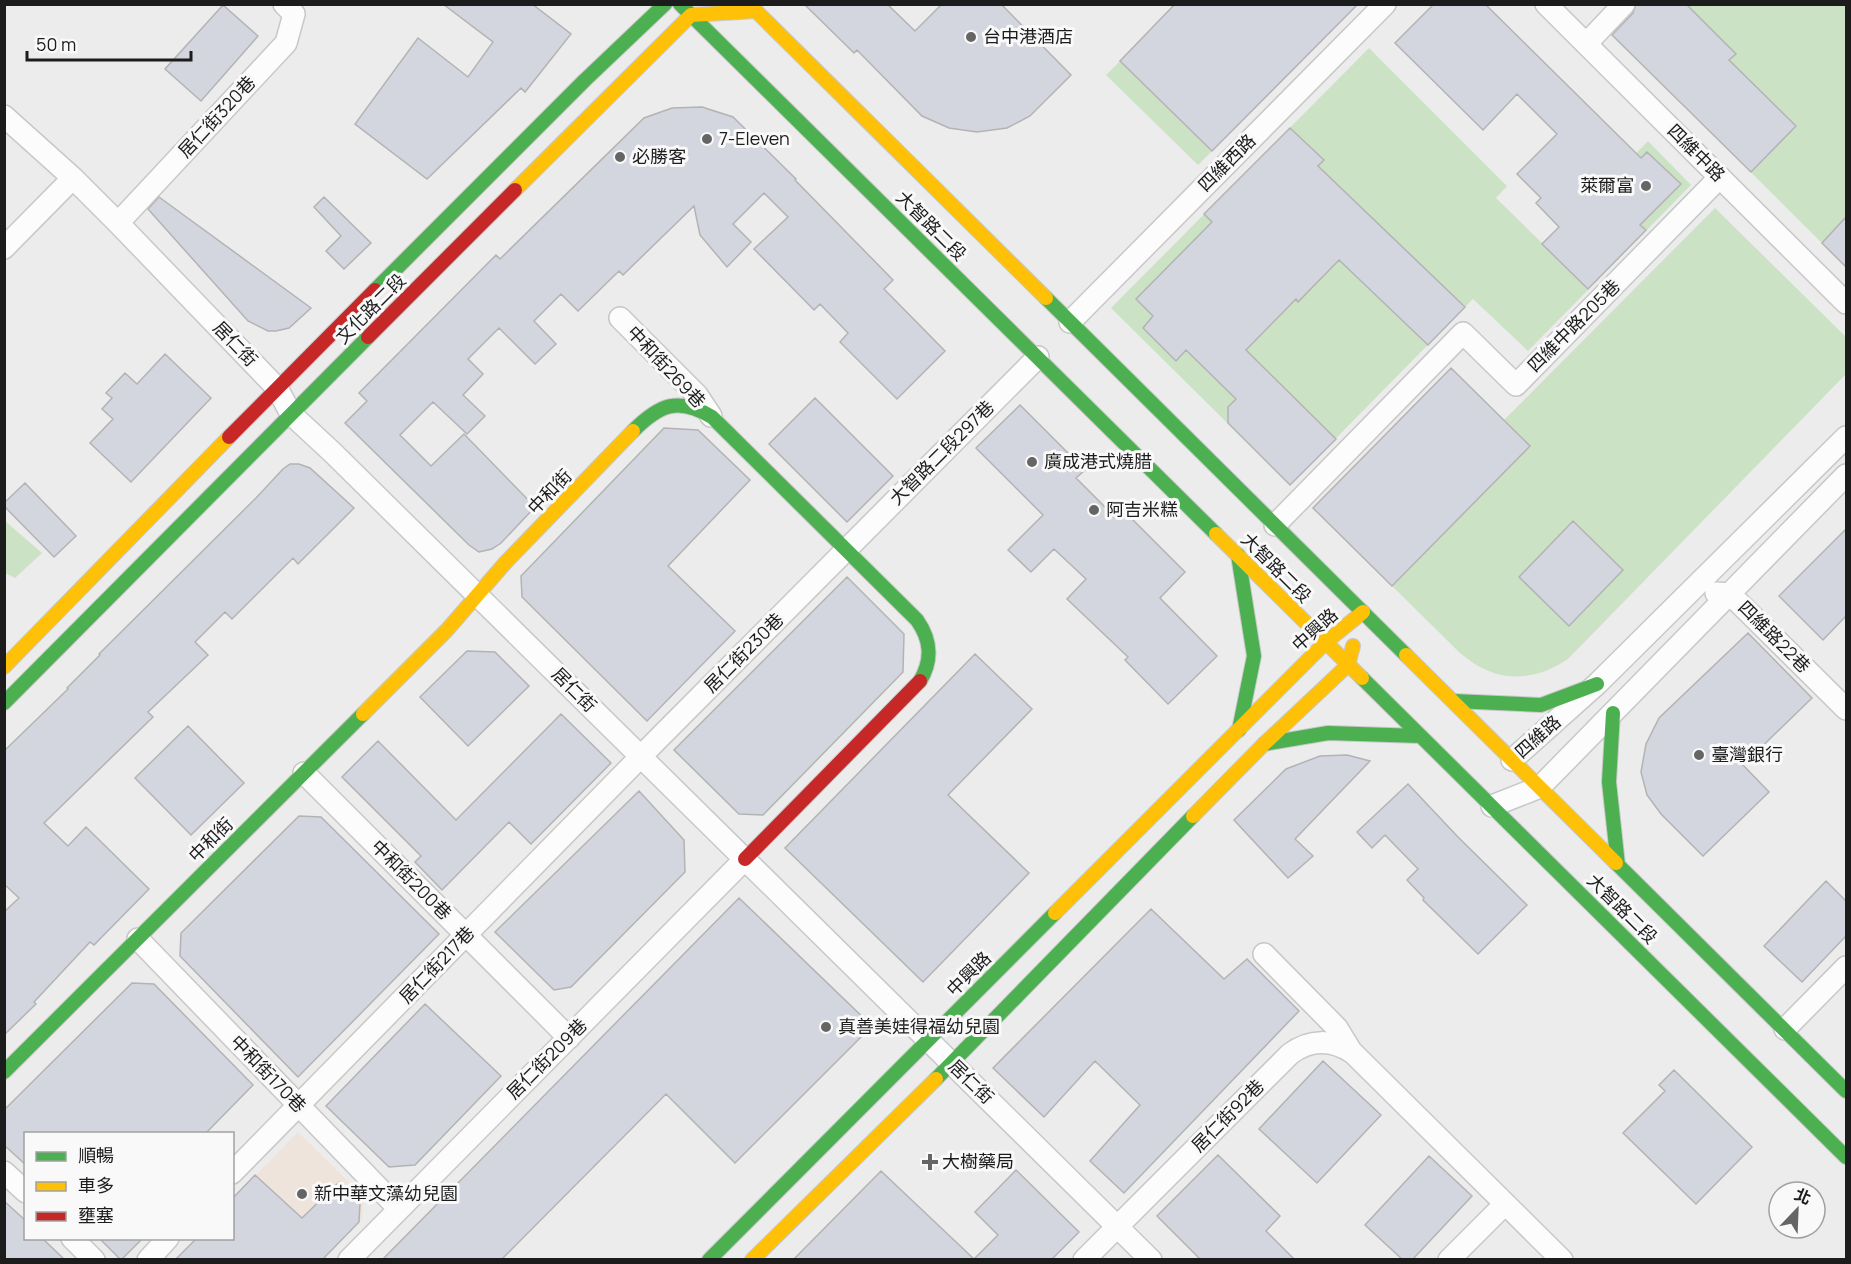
<svg xmlns="http://www.w3.org/2000/svg" width="1851" height="1264" font-family="Manrope,'Noto Sans TC',sans-serif">
  <style>
    .education { fill: #efe4dc }
    .green { fill: #cbe2c5 }
    .building { fill: #d3d6de; stroke: #b3b3b4; stroke-width: 1.5 }
    .lines { fill: none; stroke-linecap: round; stroke-linejoin: round }
    .street-casing { stroke: #c8c8c9; stroke-width: 24 }
    .fast-casing { stroke: #c8c8c9; stroke-width: 16 }
    .slow-casing { stroke: #c8c8c9; stroke-width: 16 }
    .jam-casing { stroke: #c8c8c9; stroke-width: 16 }
    .street { stroke: #fcfcfc; stroke-width: 21 }
    .fast { stroke: #4caf50; stroke-width: 14 }
    .slow { stroke: #ffc107; stroke-width: 14 }
    .jam { stroke: #c62828; stroke-width: 14 }
    .poi-dot { fill: #656566; stroke: #f9f9fa; stroke-width: 2 }
    .labels { text-anchor: middle; stroke-width: 6; stroke-linejoin: round; paint-order: stroke }
    .poi-label { font-size: 18px; fill: #1c1c1d; stroke: #f9f9fa; text-anchor: start }
    .street-label { font-size: 18px; fill: #1c1c1d; stroke: #f9f9fa }
  </style>
  <rect width="100%" height="100%" fill="#ececed"/>
  <path class="education" d="M298 1132 364 1197 362 1219 323 1259H313L240 1191Z"/>
  <path class="green" d="M1645 5H1846V267L1614 36Z
    M1369 48 1507 186 1496 198 1542 243 1603 187 1648 141 1691 185 1528 351 1473 299 1290 485 1111 308Z
    M1120 61 1212 151 1198 165 1106 75Z
    M1715 208 1846 337V374L1568 659C1543 676 1513 683 1484 669 1475 665 1468 659 1460 653L1313 508 1451 368 1504 420Z
    M5 521 42 553 15 578 5 573Z"/>
  <path class="building" d="M443 4H532L571 34 525 92 521 88 427 179 355 124 418 38 468 77 493 42Z
    M804 4H887L915 31 942 4H1001L1071 75 1030 116 1007 128 977 132 949 128 922 116 857 50 854 53Z
    M1175 4H1358L1212 151 1120 61Z
    M1434 4H1485L1641 158 1647 152 1681 184 1640 225 1646 230 1588 289 1542 244 1559 227 1536 203 1541 198 1517 174 1557 134 1517 94 1483 130 1395 43Z
    M1636 4H1686L1736 54 1729 60 1796 126 1751 172 1612 35 1633 13Z
    M223 5 258 36 201 101 165 69Z
    M702 107 733 117 796 179 795 180 893 280 884 289 945 351 897 399 840 342 848 333 820 304 814 310 754 249 788 217 764 193 733 224 751 242 727 267 700 235 694 206 623 275 619 271 578 311 561 294 534 321 556 344 535 364 499 328 468 359 483 374 463 395 485 416 467 434 433 402 400 435 431 466 464 434 535 507 501 543 492 549 479 552 469 545 345 423 367 401 359 393 496 255 500 259 644 118 672 108Z
    M1290 128 1324 160 1318 166 1465 307 1428 345 1339 260 1298 302 1296 299 1246 350 1336 439 1290 485 1228 423V407L1236 399 1186 350 1176 361 1143 328 1153 316 1136 299 1212 222 1204 214Z
    M159 197 311 308 289 328 276 331H268L248 321 148 209Z
    M324 197 371 243 344 269 326 251 341 236 314 207Z
    M1846 217V267L1822 243Z
    M165 354 211 398 131 482 90 443 113 419 102 409 112 398 106 393 125 373 137 384Z
    M1451 368 1530 446 1392 586 1313 508Z
    M815 398 893 476 847 522 769 444Z
    M1020 405 1085 470 1076 478 1116 518 1124 511 1185 572 1160 598 1217 656 1168 704 1125 660 1128 657 1067 599 1086 579 1054 549 1031 572 1008 550 1043 515 976 448Z
    M664 428 698 430 750 480 668 566 735 631 647 721 522 597 521 576Z
    M290 464H299L310 468 354 508 298 564 293 558 232 619 225 612 195 642 208 655 148 712 153 717 44 823 68 846 86 827 149 889 94 945 90 942 34 1002 36 1004 4 1035V912L19 898 4 884V751L68 689 67 688 100 655 99 654 256 498 283 469Z
    M25 483 76 536 54 557 4 506V503Z
    M1573 521 1623 570 1569 626 1519 577Z
    M1846 529V616L1823 640 1779 596Z
    M847 577 904 634 903 672 763 815 739 814 674 750Z
    M1748 633 1812 698 1743 765 1769 792 1703 856 1661 814 1647 795 1641 772 1646 744 1659 718Z
    M467 651 495 652 529 686 468 746 420 697Z
    M975 654 1032 709 948 795 1029 873 923 982 785 848Z
    M561 714 611 763 531 844 509 822 442 890 415 862 421 856 342 777 378 741 456 820Z
    M188 726 244 783 191 835 135 778Z
    M1347 755 1370 761 1295 839 1313 856 1288 878 1234 820 1286 769 1320 756Z
    M1408 784 1458 837 1527 905 1478 954 1423 900 1424 898 1407 880 1418 869 1385 835 1372 848 1357 832Z
    M639 791 684 840 685 872 571 987 554 990 495 932Z
    M299 816 321 817 439 934 298 1077 180 956 181 933Z
    M1826 881 1846 901V936L1802 982 1764 946Z
    M739 898 872 1026 735 1163 666 1094 501 1260H382Z
    M1151 909 1224 979 1247 959 1299 1011 1124 1193 1090 1161 1140 1105 1095 1061 1044 1117 993 1068Z
    M132 983 154 984 253 1085 205 1134H26V1165L4 1145V1110Z
    M425 1004 501 1076 415 1165 389 1167 326 1106Z
    M1323 1061 1381 1115 1317 1183 1259 1129Z
    M1674 1070 1752 1147 1696 1204 1623 1133 1665 1091 1659 1085Z
    M1218 1155 1280 1216 1266 1231 1295 1260H1201L1157 1216Z
    M1429 1156 1472 1196 1412 1260H1403L1365 1225Z
    M1016 1170 1079 1232 1051 1260H793L881 1171 974 1259 998 1235 975 1212Z
    M255 1175 302 1218 339 1182 360 1203 359 1222 322 1260H175L196 1239H232V1199Z
    M4 1201 26 1221V1239H43L65 1260H4Z
    M100 1239H142L121 1260Z"/>
  <g class="lines">
    <g class="street-casing">
      <path id="street" d="M1546 4 1846 303
        M1586 44 1624 4
        M4 116 73 178 118 223 277 388 291 414 332 452 1151 1260
        M118 223 286 43 294 14 284 4
        M4 248 73 178
        M620 318 697 395 711 416
        M1070 322 1385 4
        M1275 525 1463 333 1516 385 1720 177
        M1716 593 1730 594 1846 709
        M1512 760 1597 684 1846 437
        M304 773 569 1038
        M1492 806 1540 787 1846 475
        M138 939 399 1209
        M1264 954 1337 1028 1351 1051
        M1785 1029 1846 967
        M4 1172 26 1192
        M232 1173 658 739 1038 357
        M72 1238 94 1260
        M148 1260 168 1238
        M349 1260 745 859
        M1084 1260 1290 1054C1310 1039 1332 1039 1353 1053L1562 1260
        M1449 1260 1505 1204"/>
    </g>
    <g class="fast-casing">
      <path id="fast" d="M680 4 1216 534
        M375 290 585 80 665 4
        M1046 298 1406 655
        M633 431C659 405 678 396 712 417L917 620C931 640 933 659 920 681
        M1238 555 1254 656 1239 730
        M1362 678 1846 1157
        M1453 701 1541 705 1597 684
        M4 703 368 337
        M1613 713 1609 782 1618 865
        M1264 744 1328 733 1420 736
        M1616 863 1846 1091
        M4 1072 363 714
        M936 1079 1193 816
        M709 1260 1055 913"/>
    </g>
    <g class="slow-casing">
      <path id="slow" d="M749 4 1046 298
        M515 190 691 15 755 11
        M1216 534 1362 678
        M1406 655 1616 863
        M4 667 229 437
        M363 714 447 630 506 562 633 431
        M1193 816 1264 744 1348 665 1353 646
        M1055 913 1326 642 1363 612
        M752 1260 936 1079"/>
    </g>
    <g class="jam-casing">
      <path id="jam" d="M368 337 515 190
        M229 437 375 290
        M745 859 920 681"/>
    </g>
    <use href="#street" class="street"/>
    <use href="#fast" class="fast"/>
    <use href="#slow" class="slow"/>
    <use href="#jam" class="jam"/>
  </g>
  <g class="poi-dot">
    <circle cx="971" cy="37" r="6"/>
    <circle cx="707" cy="139" r="6"/>
    <circle cx="620" cy="157" r="6"/>
    <circle cx="1646" cy="186" r="6"/>
    <circle cx="1032" cy="462" r="6"/>
    <circle cx="1094" cy="510" r="6"/>
    <circle cx="1699" cy="755" r="6"/>
    <circle cx="826" cy="1027" r="6"/>
    <path d="M927 1153h6v6h6v6h-6v6h-6v-6h-6v-6h6z"/>
    <circle cx="302" cy="1194" r="6"/>
  </g>
  <g class="labels">
    <g class="poi-label">
      <text x="983" y="43">台中港酒店</text>
      <text x="719" y="145">7-Eleven</text>
      <text x="632" y="163">必勝客</text>
      <text x="1634" y="192" text-anchor="end">萊爾富</text>
      <text x="1044" y="468">廣成港式燒腊</text>
      <text x="1106" y="516">阿吉米糕</text>
      <text x="1711" y="761">臺灣銀行</text>
      <text x="838" y="1033">真善美娃得福幼兒園</text>
      <text x="942" y="1168">大樹藥局</text>
      <text x="314" y="1200">新中華文藻幼兒園</text>
    </g>
    <g class="street-label">
      <text transform="translate(217 117) rotate(-47)" y="6">居仁街320巷</text>
      <text transform="translate(1696 153) rotate(45)" y="6">四維中路</text>
      <text transform="translate(1227 163) rotate(-45)" y="6">四維西路</text>
      <text transform="translate(931 226) rotate(45)" y="6">大智路二段</text>
      <text transform="translate(371 309) rotate(-45)" y="6">文化路二段</text>
      <text transform="translate(1574 326) rotate(-45)" y="6">四維中路205巷</text>
      <text transform="translate(235 344) rotate(46)" y="6">居仁街</text>
      <text transform="translate(666 367) rotate(47)" y="6">中和街269巷</text>
      <text transform="translate(942 453) rotate(-45)" y="6">大智路二段297巷</text>
      <text transform="translate(550 492) rotate(-46)" y="6">中和街</text>
      <text transform="translate(1276 568) rotate(45)" y="6">大智路二段</text>
      <text transform="translate(1315 630) rotate(-42)" y="6">中興路</text>
      <text transform="translate(1774 637) rotate(45)" y="6">四維路22巷</text>
      <text transform="translate(744 653) rotate(-45)" y="6">居仁街230巷</text>
      <text transform="translate(574 690) rotate(45)" y="6">居仁街</text>
      <text transform="translate(1538 737) rotate(-42)" y="6">四維路</text>
      <text transform="translate(211 840) rotate(-45)" y="6">中和街</text>
      <text transform="translate(411 880) rotate(45)" y="6">中和街200巷</text>
      <text transform="translate(1622 909) rotate(45)" y="6">大智路二段</text>
      <text transform="translate(437 965) rotate(-46)" y="6">居仁街217巷</text>
      <text transform="translate(969 974) rotate(-45)" y="6">中興路</text>
      <text transform="translate(547 1059) rotate(-45)" y="6">居仁街209巷</text>
      <text transform="translate(268 1074) rotate(46)" y="6">中和街170巷</text>
      <text transform="translate(971 1082) rotate(44)" y="6">居仁街</text>
      <text transform="translate(1228 1116) rotate(-45)" y="6">居仁街92巷</text>
    </g>
  </g>
  <rect width="1851" height="1264" fill="none" stroke="#1c1c1d" stroke-width="12"/>
  <rect x="24" y="1132" width="210" height="108" fill="#f9f9fa" stroke="#a1a1a2" stroke-width="1.5"/>
  <rect x="36" y="1152" width="30" height="9" fill="#4caf50" stroke="#a1a1a2" stroke-width="1.5"/>
  <text x="78" y="1162" font-size="18" fill="#1c1c1d">順暢</text>
  <rect x="36" y="1182" width="30" height="9" fill="#ffc107" stroke="#a1a1a2" stroke-width="1.5"/>
  <text x="78" y="1192" font-size="18" fill="#1c1c1d">車多</text>
  <rect x="36" y="1212" width="30" height="9" fill="#c62828" stroke="#a1a1a2" stroke-width="1.5"/>
  <text x="78" y="1222" font-size="18" fill="#1c1c1d">壅塞</text>
  <g transform="translate(1797 1210) rotate(23)"><circle r="28" fill="#f9f9fa" stroke="#a1a1a2" stroke-width="1.5"/>
  <path d="M0-4.5L10 22L0 15L-10 22Z" fill="#656566"/>
  <text y="-9" font-size="16" font-weight="bold" text-anchor="middle" fill="#1c1c1d">北</text>
  </g>
  <path d="M27 51v9h164v-9" fill="none" stroke="#1c1c1d" stroke-width="3"/>
  <text x="36" y="51" font-size="18" fill="#1c1c1d" stroke="#f9f9fa" stroke-width="4.5" paint-order="stroke">50 m</text>
</svg>
